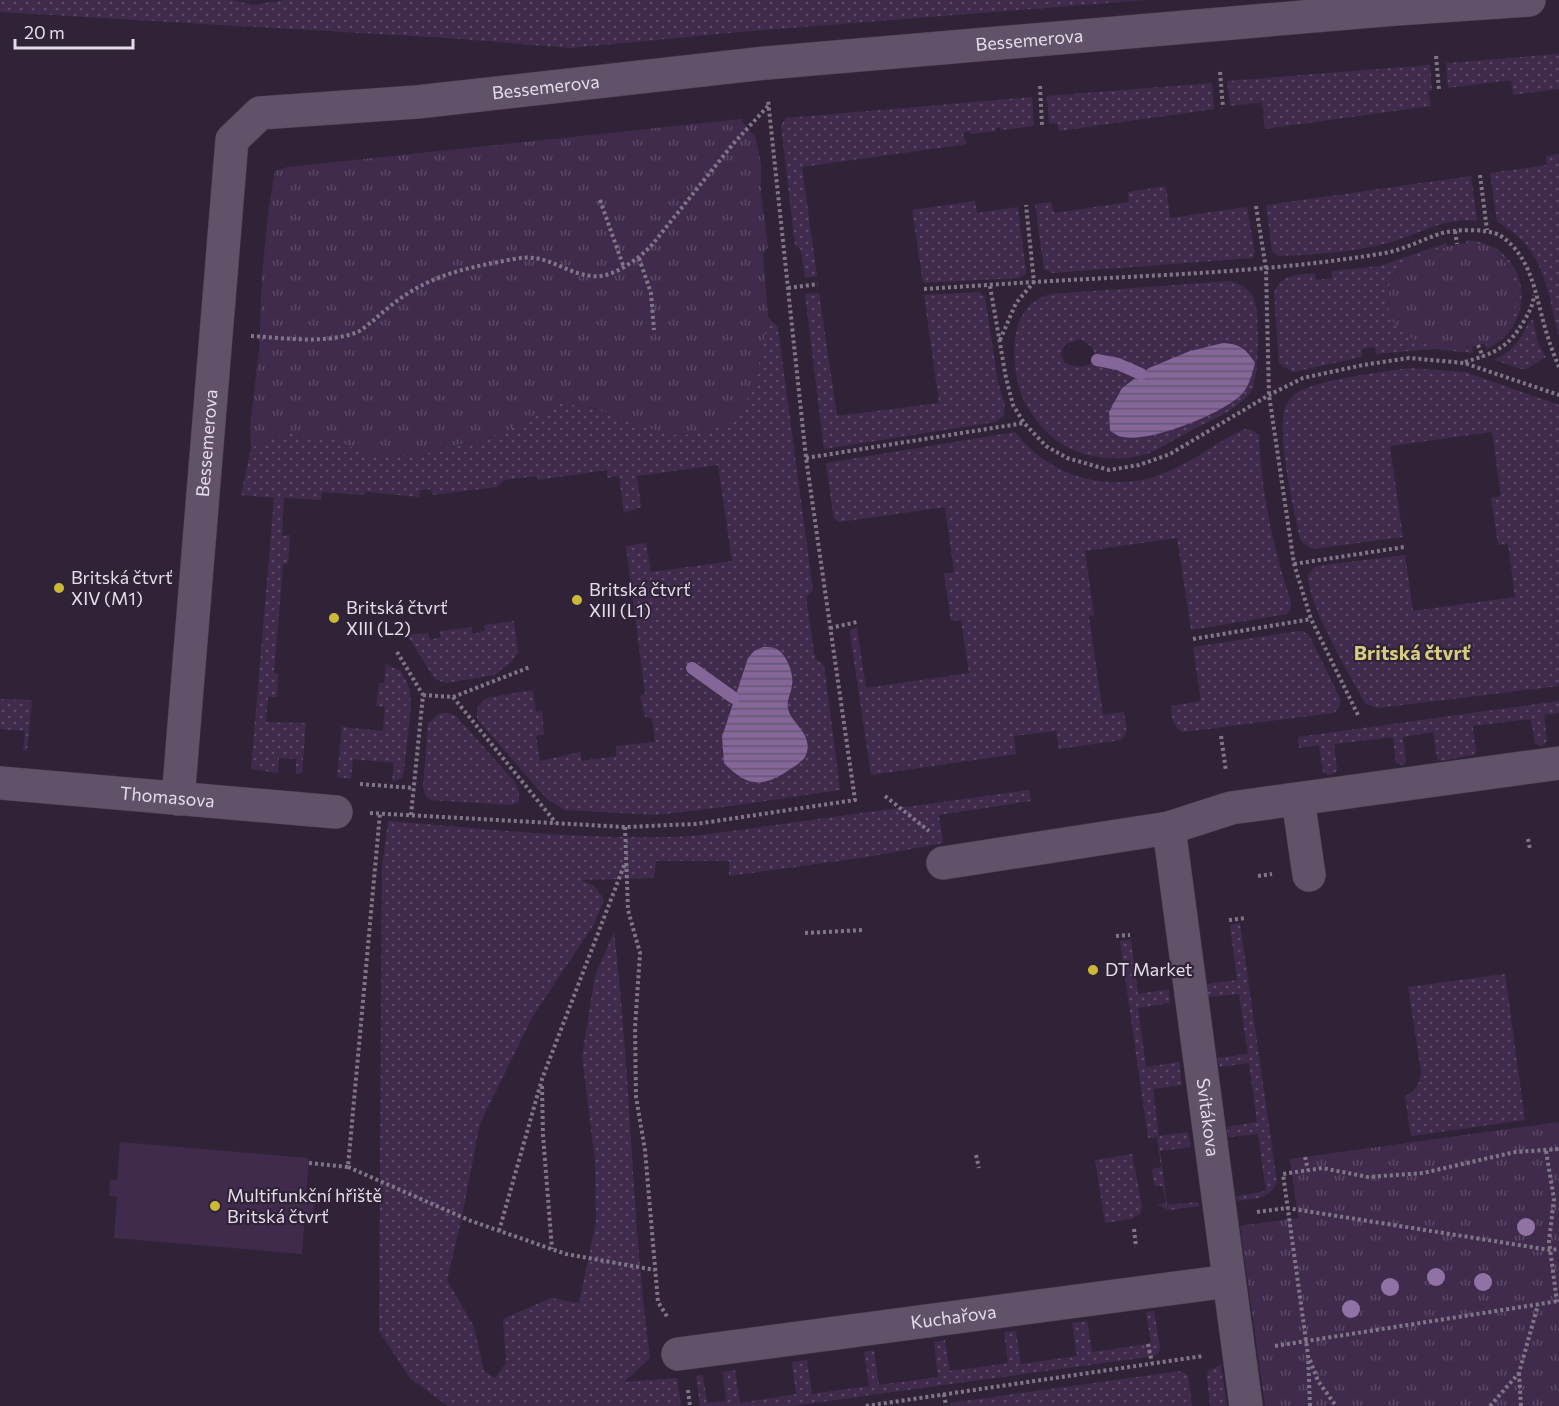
<svg xmlns="http://www.w3.org/2000/svg" width="1559" height="1406" font-family="Commissioner,sans-serif">
  <style>
    .grass { fill: url(#grass-dots); fill-rule: evenodd }
    .park { fill: url(#park-tufts) }
    .garden { fill: #402b4d }
    .water { fill: url(#water-rules) }
    .lines { fill: none; stroke-linecap: round; stroke-linejoin: round }
    .stream { stroke: #846698; stroke-width: 12 }
    .minor-casing { stroke: #493e4f; stroke-width: 34 }
    .path { stroke: #807687; stroke-width: 4; stroke-dasharray: 3 3; stroke-linecap: butt }
    .minor { stroke: #605269; stroke-width: 33 }
    .tree { fill: #9072a4 }
    .poi-dot { fill: #cbba39; stroke: #302338; stroke-width: 2 }
    .labels { text-anchor: middle; stroke-width: 4.5; stroke-linejoin: round; paint-order: stroke }
    .street-label { font-size: 18px; fill: #e4dce9; stroke: #302338 }
    .poi-label { font-size: 18px; fill: #e4dce9; stroke: #302338; text-anchor: start }
    .neighbourhood-label { font-size: 20px; font-weight: bold; fill: #d7cc7d; stroke: #302338 }
  </style>
  <defs>
    <pattern id="grass-dots" width="8" height="8" patternUnits="userSpaceOnUse" patternTransform="scale(1.5)"><rect width="8" height="8" fill="#402b4d"/><path d="M2 2h.1M6 6h.1" fill="none" stroke="#5b4967" stroke-width="1.8" stroke-linecap="round"/></pattern>
    <pattern id="park-tufts" width="24" height="20" patternUnits="userSpaceOnUse" patternTransform="scale(1.5)"><rect width="24" height="20" fill="#402b4d"/><path d="M3 7l-1-3M5 7V3M7 7l1-3M15 17l-1-3M17 17v-4M19 17l1-3" fill="none" stroke="#5b4967"/></pattern>
    <pattern id="water-rules" width="6" height="5" patternUnits="userSpaceOnUse" patternTransform="scale(1.5)"><rect width="6" height="5" fill="#846698"/><path d="M0 2.5h6" fill="none" stroke="#675673"/></pattern>
  </defs>
  <rect width="100%" height="100%" fill="#302338"/>
  <path class="grass" d="M0 0H232L253 5 285 0H1146L740 32 571 48 447 38 0 12Z
    M1559 54V89L1513 95 1511 80 1448 88 1446 63Z
    M1430 65 1432 90 1428 91 1431 106 1265 129 1263 114H1265L1261 104 1263 102 1230 106 1227 81Z
    M1212 83 1214 109 1059 131 1057 123 1049 124 1047 96Z
    M1032 97 1034 126 1001 130 1000 127 996 128V131L971 134 970 131 965 132 963 135 967 144 802 167 817 276 805 278 801 250 795 245 781 125 786 118Z
    M1559 154V336C1546 288 1545 248 1497 222L1490 173 1547 165 1546 156Z
    M1471 176 1477 221C1446 216 1417 235 1388 243 1352 252 1315 255 1278 256L1272 251 1266 205Z
    M1166 186 1170 218 1247 207 1255 253 1252 258 1052 273 1044 269 1035 204 1051 202 1054 213 1129 202 1128 192Z
    M975 201 977 213 1018 207 1026 272 1023 276 1018 278 923 283 912 210Z
    M1466 240C1529 243 1542 322 1487 349L1485 343C1489 341 1494 340 1498 337 1505 333 1508 326 1511 318 1525 283 1506 243 1466 243Z
    M1446 243 1448 246C1427 253 1397 263 1389 286 1387 293 1389 303 1389 311L1467 348 1472 346 1473 353 1432 349 1376 354 1375 347 1362 349V357L1293 372 1279 363 1274 294C1279 274 1298 275 1315 273L1316 280 1332 278V271L1380 266Z
    M1230 281C1241 284 1249 288 1254 299 1260 314 1260 379 1250 393 1235 412 1206 422 1185 434 1173 440 1161 448 1149 453 1138 457 1124 459 1113 458 1097 458 1079 454 1065 446 1046 436 1026 410 1020 390 1010 355 1009 305 1051 294ZM1080 339 1092 347 1097 360C1085 368 1079 368 1065 363L1061 354 1065 344ZM1149 368 1230 404 1175 430 1122 388Z
    M979 292 985 297 998 382 1005 405 1004 416 995 422 824 449 805 294 819 293 837 416 939 403 924 295Z
    M768 317 778 328 813 591 806 596 815 659 824 665 840 790 724 807 656 815 564 810 546 798 477 719V707L486 698 533 690 536 712 542 711 544 734 536 736 540 761 580 752 582 761 616 756V746L655 742 652 718 645 717 640 696 645 694 626 546 646 543 651 572 732 561 718 465 637 476 641 507 624 513 619 476 607 478V470L538 480 537 476 504 480 497 487 432 495 431 489 419 491 420 497 367 492 362 495 322 492 321 500 284 498 282 536 290 535 288 564H283L274 672 278 674 277 697H268L266 722 306 723 302 773 296 774V759L279 758 278 773 251 769 274 498 241 495 251 448 285 433 337 440 363 453 390 456 421 455 455 445 480 441 506 431 560 403 589 407 635 422 749 397 758 368Z
    M1530 320H1533L1538 343 1546 357 1525 370 1494 360C1513 351 1521 339 1530 320Z
    M1409 368 1465 372 1559 405V686L1378 708 1366 704C1350 676 1308 605 1308 575L1316 566 1405 555 1413 611 1515 597 1508 544 1498 545 1491 498 1501 496 1492 432 1390 446 1403 537 1312 549 1303 543 1300 539C1293 505 1278 444 1284 411 1285 406 1289 400 1293 396 1310 380 1384 372 1409 368Z
    M1245 429 1252 430 1259 435C1261 492 1273 548 1291 602V608L1287 614 1191 630 1177 538 1085 551 1094 615 1089 616 1103 715 1124 712C1125 722 1130 734 1121 740L1059 749 1056 731 1014 736 1016 754 871 775 850 634 851 629 857 628 866 688 969 673 961 620 951 621 944 574 954 572 945 507 839 522 834 518 833 514 826 463 1015 432C1047 473 1096 490 1146 479 1162 476 1179 466 1193 459 1210 449 1227 436 1245 429Z
    M514 621 518 653 511 662 494 675 446 683 435 679 407 635 428 633 430 640 441 637 440 631 471 627 473 634 485 631 484 625Z
    M1298 631H1302L1309 635 1340 698C1341 705 1339 709 1334 713L1184 732C1172 728 1172 717 1171 706L1201 701 1193 647Z
    M386 664 401 671 410 690 411 706 404 771 402 778 392 782 394 763 353 759 351 779 337 777 342 727 383 731 385 707 376 706 379 683H384Z
    M0 699 32 700 27 751 23 750 25 731 0 729Z
    M1559 701V713L1544 715 1547 741 1542 746 1535 744 1531 719 1473 726 1476 752 1473 755 1441 761 1437 758 1433 732 1403 737 1406 762 1403 765 1396 763 1393 737 1334 744 1337 770 1335 773 1329 775 1323 772 1319 745 1299 748 1298 737Z
    M440 713H448L456 716 514 781 519 792V802L512 805 431 800 426 796 423 788 428 723Z
    M1029 790 1031 801 939 815 943 843 867 857 729 876V861H656L654 878 582 880 594 886 604 899 594 924 533 1016 480 1123 461 1221 447 1280 474 1327 484 1371 495 1378 506 1363 503 1319 551 1298 579 1303 596 1222 595 1161 582 1056 595 976 614 932C631 1073 631 1216 650 1358L624 1382 677 1378 681 1406H448L410 1378 379 1331 382 868 388 821C490 829 591 841 694 836Z
    M1240 923 1277 1182C1268 1201 1256 1198 1237 1201L1236 1196 1266 1191 1258 1134 1228 1137 1227 1127 1257 1122 1249 1063 1219 1067 1217 1058 1248 1054 1239 994 1208 997 1206 984 1237 980 1230 925Z
    M1131 940 1138 994 1169 989 1170 1003 1138 1008 1146 1067 1179 1062 1182 1085 1153 1089 1159 1136 1188 1132 1191 1147 1160 1151 1167 1205 1198 1202 1199 1206 1170 1210 1157 1205 1166 1203 1163 1186H1154L1152 1169 1161 1167 1157 1137 1148 1138 1120 941Z
    M1505 974 1525 1120 1411 1136 1405 1097C1416 1089 1420 1085 1421 1071L1408 987Z
    M1132 1154 1142 1206 1140 1214 1131 1219 1105 1223 1095 1160Z
    M1154 1311 1160 1348 1159 1352 1155 1356 791 1406H700L696 1376 703 1375 707 1403 726 1401 723 1372 735 1370 740 1403 796 1394 792 1362 807 1360 812 1394 869 1386 864 1352 874 1350 879 1385 938 1377 934 1342 945 1340 950 1371 1008 1363 1004 1332 1016 1331 1021 1364 1077 1356 1072 1323 1087 1321 1092 1352 1148 1344 1151 1343 1146 1312Z
    M1221 1365 1227 1406H1210L1207 1376 1208 1371Z
    M1180 1371 1188 1375 1192 1406H950V1403Z"/>
  <path class="park" d="M741 119 756 139 761 165V193L768 247 763 254 768 317 758 368 749 397 732 420 701 434 669 435 591 407 560 403 506 431 480 441 455 445 421 455 390 456 363 453 337 440 285 433 251 448 250 427 259 349 262 275 269 207 275 171 288 167Z
    M1472 243C1477 244 1482 244 1486 245 1490 247 1493 251 1497 254 1519 272 1522 304 1507 329 1493 350 1447 350 1425 344 1419 343 1414 339 1409 336 1397 331 1390 320 1389 307 1388 302 1388 295 1389 289 1394 260 1447 243 1472 243Z
    M1559 1122V1406H1265L1240 1226 1298 1218 1290 1159Z"/>
  <path class="garden" d="M120 1142 309 1158 306 1196 315 1197 313 1216H305L302 1254 114 1238 117 1197 109 1196 110 1180H117Z"/>
  <path class="water" d="M1223 343C1239 344 1246 348 1255 363 1252 373 1250 384 1243 393 1225 413 1150 443 1123 437 1119 437 1114 433 1110 431L1109 412 1122 388 1149 368 1190 351Z
    M763 647C767 647 773 647 777 649 787 655 794 674 792 685 791 695 785 701 789 712 795 726 811 734 807 752 805 760 798 764 792 768 764 787 749 789 724 763L722 737 748 658 754 651Z"/>
  <g class="lines">
    <path class="stream" d="M1097 360 1118 364 1141 374
      M692 668 734 698"/>
    <g class="minor-casing">
      <g id="minor">
        <path id="s1" d="M0 783 336 812"/>
        <path id="s2" d="M178 799 232 140 260 113 417 102 766 63 1396 9 1529 0"/>
        <path d="M1298 799 1309 875"/>
        <path id="s3" d="M1169 828 1246 1406"/>
        <path d="M943 863 1169 828 1231 808 1559 763"/>
        <path id="s4" d="M678 1354 1229 1281"/>
      </g>
    </g>
    <path class="path" d="M1436 56 1439 90
      M1220 72 1223 108
      M1040 86 1042 125
      M1480 175 1487 230
      M600 200 624 268
      M1256 206 1266 269 1269 395 1294 564 1311 619 1359 717
      M1455 231 1457 244
      M639 258 651 293 654 330
      M990 286 1006 378 1013 405 1024 423 1046 446 1067 458 1109 470 1139 465 1170 454 1269 395 1303 378 1363 365 1409 358 1464 363 1559 395
      M788 288 818 284
      M924 289 1034 282 1026 205
      M251 336C285 338 323 344 355 333 362 331 368 324 374 320 385 310 397 300 410 292 442 272 477 266 514 259 548 252 562 273 592 276 612 279 638 259 651 246L733 144 768 106
      M1000 340 1016 303 1034 282C1149 275 1265 273 1379 254 1401 251 1419 241 1439 234 1454 229 1488 228 1501 236 1531 257 1535 292 1544 324 1548 339 1553 353 1559 367
      M1478 345 1483 357
      M1465 362C1495 353 1508 348 1524 321 1529 312 1533 306 1534 295
      M806 458 1024 423
      M1294 564 1404 547
      M830 628 857 622
      M1193 639 1311 619
      M397 652 423 695 411 815
      M423 695 453 697 530 667
      M453 697 556 823
      M1221 736 1226 771
      M360 784 414 788
      M885 796 929 831
      M370 813 625 827 696 824 855 800 806 458 768 100
      M625 827 628 910 640 953 635 1028 636 1097 645 1150 658 1302 668 1318
      M1528 839 1530 849
      M1258 876 1272 874
      M1229 920 1246 918
      M805 933 864 930
      M1116 936 1130 935
      M542 1086 543 1135 552 1249
      M1546 1151 1554 1199 1549 1241 1557 1302
      M976 1155 979 1168
      M1305 1157 1308 1170
      M309 1163 348 1167 380 813
      M348 1167 471 1221 566 1254 655 1270
      M1257 1212 1287 1208 1550 1250 1559 1249
      M1134 1229 1136 1247
      M499 1231 542 1079 625 863
      M1148 1344 1152 1363
      M1275 1346 1559 1301
      M1310 1360 1318 1381 1336 1406
      M1519 1373 1521 1406
      M688 1390 690 1406
      M944 1394 946 1406
      M866 1406 1203 1356
      M1310 1406 1308 1355 1283 1174 1322 1168 1368 1177 1423 1173 1515 1152 1559 1149
      M1490 1406 1519 1373 1538 1305"/>
    <use href="#minor" class="minor"/>
  </g>
  <g class="tree">
    <circle cx="1526" cy="1227" r="9"/>
    <circle cx="1436" cy="1277" r="9"/>
    <circle cx="1483" cy="1282" r="9"/>
    <circle cx="1390" cy="1287" r="9"/>
    <circle cx="1351" cy="1309" r="9"/>
  </g>
  <g class="poi-dot">
    <circle cx="59" cy="588" r="6"/>
    <circle cx="577" cy="600" r="6"/>
    <circle cx="334" cy="618" r="6"/>
    <circle cx="1093" cy="970" r="6"/>
    <circle cx="215" cy="1206" r="6"/>
  </g>
  <g class="labels">
    <g class="street-label">
      <text dy="6" stroke="none"><textPath href="#s2" startOffset="1473">Bessemerova</textPath></text>
      <text dy="6" stroke="none"><textPath href="#s2" startOffset="987">Bessemerova</textPath></text>
      <text dy="6" stroke="none"><textPath href="#s2" startOffset="357">Bessemerova</textPath></text>
      <text dy="6" stroke="none"><textPath href="#s1" startOffset="168">Thomasova</textPath></text>
      <text dy="6" stroke="none"><textPath href="#s3" startOffset="292">Svitákova</textPath></text>
      <text dy="6" stroke="none"><textPath href="#s4" startOffset="278">Kuchařova</textPath></text>
    </g>
    <g class="poi-label">
      <text x="71" y="584">Britská čtvrť<tspan x="71" dy="21">XIV (M1)</tspan></text>
      <text x="589" y="596">Britská čtvrť<tspan x="589" dy="21">XIII (L1)</tspan></text>
      <text x="346" y="614">Britská čtvrť<tspan x="346" dy="21">XIII (L2)</tspan></text>
      <text x="1105" y="976">DT Market</text>
      <text x="227" y="1202">Multifunkční hřiště<tspan x="227" dy="21">Britská čtvrť</tspan></text>
    </g>
    <g class="neighbourhood-label">
      <text x="1412" y="660">Britská čtvrť</text>
    </g>
  </g>
  <path d="M15 39v9h118v-9" fill="none" stroke="#e4dce9" stroke-width="3"/>
  <text x="24" y="39" font-size="18" fill="#e4dce9" stroke="#302338" stroke-width="4.5" paint-order="stroke">20 m</text>
</svg>
